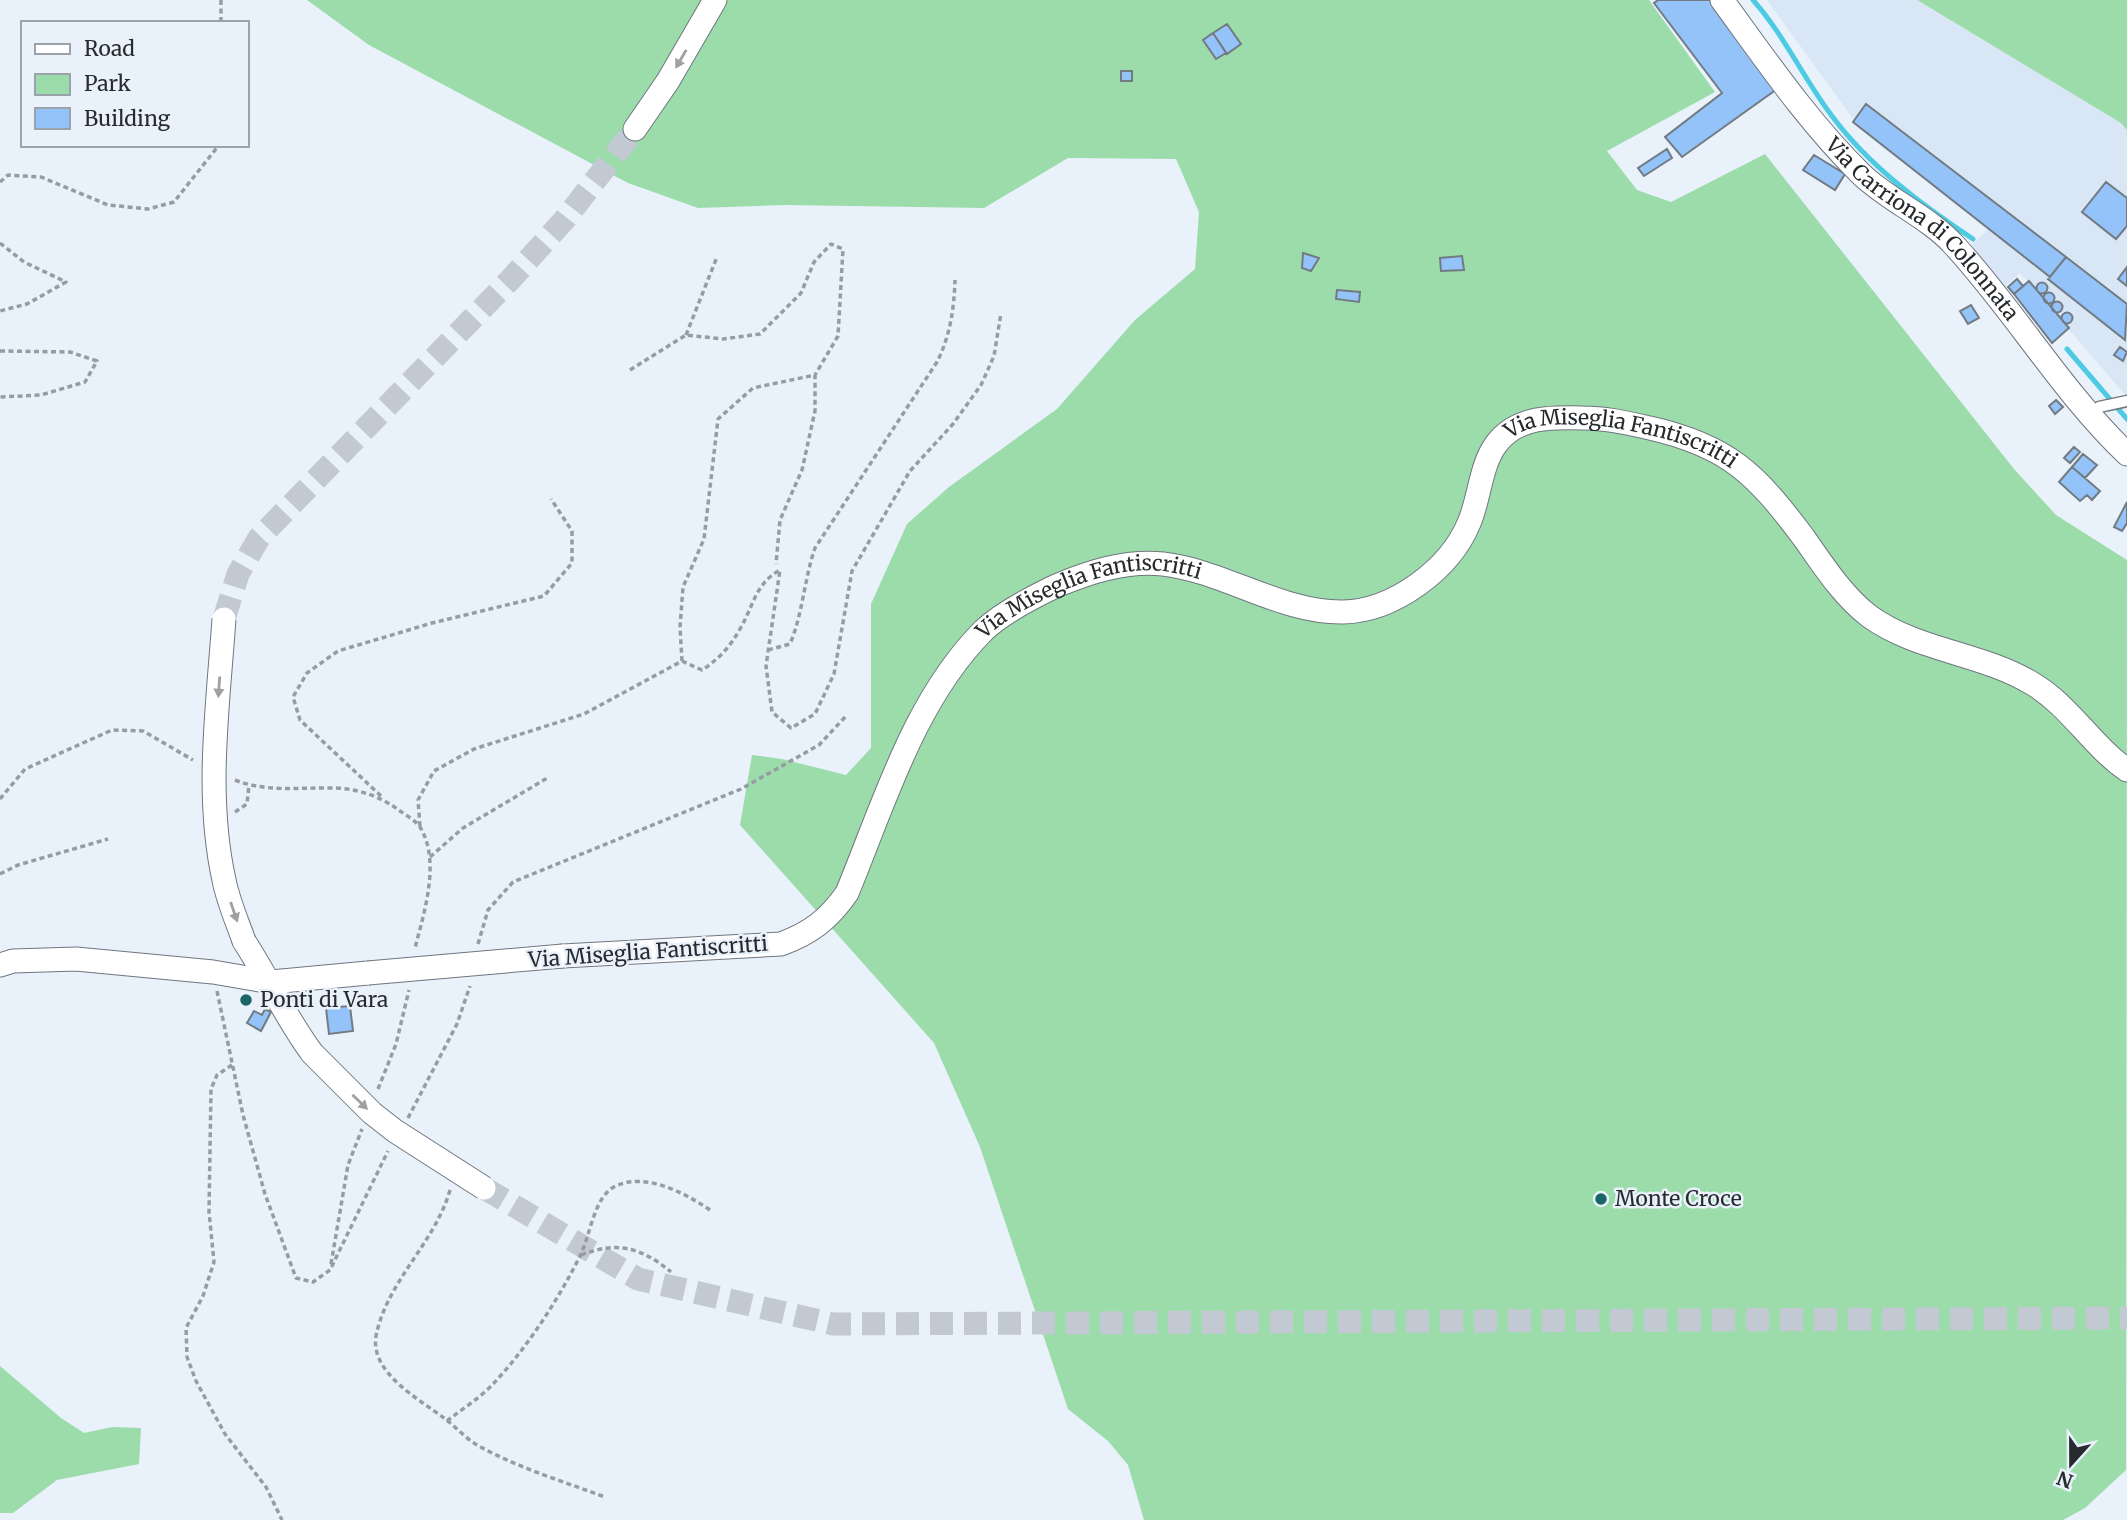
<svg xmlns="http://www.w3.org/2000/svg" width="2127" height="1520" font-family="Merriweather,serif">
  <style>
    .built { fill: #d8e6f5 }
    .green { fill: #9cdcab }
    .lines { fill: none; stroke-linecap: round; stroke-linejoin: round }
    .stream { stroke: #4dcbe2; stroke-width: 5 }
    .building { fill: #93c3f8; stroke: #727a82; stroke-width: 2 }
    .minor-tunnel { stroke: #c2c9d2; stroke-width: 23; stroke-dasharray: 23 11; stroke-linecap: butt }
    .service-casing { stroke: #6f767f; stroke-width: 13 }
    .minor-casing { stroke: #6f767f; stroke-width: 25 }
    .path { stroke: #969ca3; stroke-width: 3.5; stroke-dasharray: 5 3.5; stroke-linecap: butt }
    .service { stroke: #fff; stroke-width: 10 }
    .minor { stroke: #fff; stroke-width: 23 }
    .minor-bridge-casing { stroke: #6f767f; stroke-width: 25; stroke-linecap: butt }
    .minor-bridge { stroke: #fff; stroke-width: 23 }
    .oneway { fill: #9ea0a1 }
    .poi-dot { fill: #186665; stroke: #e9f1fb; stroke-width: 2.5 }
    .labels { text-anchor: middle; stroke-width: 5; stroke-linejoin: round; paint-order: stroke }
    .street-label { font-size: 21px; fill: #282b2e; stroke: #e9f1fb }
    .poi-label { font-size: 21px; fill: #282b2e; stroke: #e9f1fb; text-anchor: start }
  </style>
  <rect width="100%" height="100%" fill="#e9f1fb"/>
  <path class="built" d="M1767 0H1916L2122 123 2127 130V397L2020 273 2003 288 1969 248 1989 228 1856 123Z"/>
  <path class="green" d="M307 0H1649L1715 92 1607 151 1637 190 1671 202 1765 154 2014 469 2056 515 2127 560 2126 1470 2085 1508 2063 1520H1144L1128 1465 1108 1441 1068 1409 980 1147 934 1043 740 825 752 755 782 759 846 775 871 748V604L907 524 949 487 1057 409 1135 320 1195 269 1199 212 1176 159 1068 158 984 208 785 205 698 208 628 183 369 45Z
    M1917 0H2127V130L2121 123Z
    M0 1366 61 1418 84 1433 112 1427 141 1428 139 1464 57 1480 13 1513H0Z"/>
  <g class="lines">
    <path class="stream" d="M1753 0C1785 36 1803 78 1832 116 1868 165 1923 206 1973 239
      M2067 349 2127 419"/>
  </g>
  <path class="building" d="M1658 0H1712L1777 89 1682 157 1665 137 1722 93 1654 3Z
    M1227 24 1241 44 1227 54 1213 33Z
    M1213 33 1226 53 1216 59 1203 40Z
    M1121 71H1132V81H1121Z
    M1866 104 2066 257 2050 277 1853 122Z
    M1667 149 1672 158 1644 176 1638 168Z
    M1814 155 1845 174 1835 190 1803 170Z
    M2106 182 2127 198V226L2116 239 2082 212Z
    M1303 253 1319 258 1311 271 1302 268Z
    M1462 256 1464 270 1441 271 1440 258Z
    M2066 257 2127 304 2125 340 2048 279Z
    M2127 267V286L2118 279Z
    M2017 279 2023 286 2014 294 2008 287Z
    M2029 281 2069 328 2052 343 2014 294Z
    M2036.5 288a5.5 5.5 0 1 1 11 0a5.5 5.5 0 1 1-11 0Z
    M1337 290 1360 292 1359 302 1336 299Z
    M2043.5 298a5.5 5.5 0 1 1 11 0a5.5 5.5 0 1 1-11 0Z
    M2051.5 307a5.5 5.5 0 1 1 11 0a5.5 5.5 0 1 1-11 0Z
    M1971 305 1979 318 1968 324 1960 311Z
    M2061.5 318a5.5 5.5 0 1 1 11 0a5.5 5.5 0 1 1-11 0Z
    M2120 347 2127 352 2123 361 2114 355Z
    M2056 400 2063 407 2055 414 2049 406Z
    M2074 447 2080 452 2070 463 2064 458Z
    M2083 454 2097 465 2085 478 2072 467Z
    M2072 467 2100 491 2092 500 2087 495 2080 501 2059 482Z
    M2127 502V523L2122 531 2114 527Z
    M350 1006 353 1031 329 1034 326 1008Z
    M265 1009 271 1012 261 1031 247 1023 254 1011 262 1015Z"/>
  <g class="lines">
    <path class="minor-tunnel" d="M224 619 238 574 259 538 510 280 566 218 635 129
      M484 1188 638 1279 833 1324 2127 1318"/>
    <g class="service-casing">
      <path id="service" d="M2089 414 2099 407 2127 401"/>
    </g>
    <g class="minor-casing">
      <g id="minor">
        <path id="s1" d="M1722 0C1766 60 1808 122 1861 174 1889 201 1929 217 1954 245 2015 311 2061 391 2127 454"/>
        <path d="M635 129 668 81 715 0"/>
        <path d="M244 941C268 978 286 1018 312 1053"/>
        <path id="s2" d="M563 956 781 944C811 933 829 919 847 893 884 804 914 700 984 630 1002 613 1033 597 1056 586 1089 572 1126 560 1163 564 1224 571 1281 613 1343 612 1394 611 1450 569 1469 523 1480 498 1480 465 1497 443 1518 416 1552 417 1583 418 1606 418 1627 423 1650 428 1729 446 1756 474 1804 538 1823 565 1842 595 1869 616 1917 651 1983 653 2033 684 2070 706 2092 746 2127 770"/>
        <path d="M0 965 13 961 76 959 213 972 271 982 368 973"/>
      </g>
    </g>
    <path class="path" d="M221 0V23
      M0 182 8 175 41 177 108 205 148 209 174 202 219 145
      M0 243 24 262 66 282 27 304 0 311
      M686 335 717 257
      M0 351 70 352 97 361 85 382 41 395 0 397
      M630 370 686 335 723 339 760 334 801 293 814 262 831 244 843 249 838 336 815 375
      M768 650 790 644C803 613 804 580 815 548L937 362C950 336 954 310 955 280
      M682 661 702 670C719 659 730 647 740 629 754 605 755 584 780 570L766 666 772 712 791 728 815 714 834 674 852 571 910 471 953 424 981 385 994 356 1001 313
      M235 780C268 793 301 787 336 788 359 789 382 797 400 811 406 815 416 821 420 827 441 861 424 913 415 948
      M381 796 300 720 293 697 307 673 338 651 432 623 544 596 572 563V531L551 499
      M0 799 25 769 112 730 143 731 193 760
      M235 812 247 804 249 785
      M420 826 418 800 434 771 474 749 584 714 682 661 680 627 683 587 704 539 718 419 753 388 815 375V411L802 470 780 520 776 564
      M430 857 463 828 549 777
      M0 874 18 865 108 839
      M478 944 488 910 513 882 741 789 819 745 847 715
      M217 991 243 1115 265 1194 296 1278 313 1282 330 1270 388 1151
      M232 1065 217 1075 211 1089 209 1212 214 1262 203 1296 186 1328 187 1357 196 1381 225 1434 266 1487 282 1520
      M378 1089 396 1044 409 990
      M408 1118 457 1024 470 986
      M450 1190C435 1243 387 1281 376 1336 370 1373 419 1399 444 1418 455 1426 465 1438 477 1445 516 1467 562 1481 605 1497
      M581 1255C617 1241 641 1247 671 1272
      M331 1264 348 1165 362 1129
      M447 1421C462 1409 480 1398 493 1384 527 1348 558 1300 580 1256 590 1237 594 1195 616 1186 646 1172 685 1193 710 1210"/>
    <use href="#service" class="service"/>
    <use href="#minor" class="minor"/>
    <g class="minor-bridge-casing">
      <path id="minor-bridge" d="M224 619C218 706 205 794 224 880 228 901 237 921 244 941
        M368 973 563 956
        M312 1053 372 1113 395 1131 484 1188"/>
    </g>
    <use href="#minor-bridge" class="minor-bridge"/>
  </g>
  <defs><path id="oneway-solid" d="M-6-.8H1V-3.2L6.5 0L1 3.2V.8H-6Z" transform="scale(1.75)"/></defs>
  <g class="oneway">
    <use href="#oneway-solid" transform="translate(681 59) rotate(120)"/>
    <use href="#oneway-solid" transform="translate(219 687) rotate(94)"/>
    <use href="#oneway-solid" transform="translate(234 912) rotate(71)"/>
    <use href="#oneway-solid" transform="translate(360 1102) rotate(44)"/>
  </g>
  <g class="poi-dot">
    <circle cx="246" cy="1000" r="7"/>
    <circle cx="1601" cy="1199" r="7"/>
  </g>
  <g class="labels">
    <g class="street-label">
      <text dy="7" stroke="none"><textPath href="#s1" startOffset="306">Via Carriona di Colonnata</textPath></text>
      <text dy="7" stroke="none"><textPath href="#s2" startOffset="1365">Via Miseglia Fantiscritti</textPath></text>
      <text dy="7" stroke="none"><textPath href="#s2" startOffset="716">Via Miseglia Fantiscritti</textPath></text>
      <text transform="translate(648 952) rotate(-4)" y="7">Via Miseglia Fantiscritti</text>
    </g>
    <g class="poi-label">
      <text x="260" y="1007">Ponti di Vara</text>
      <text x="1615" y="1206">Monte Croce</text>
    </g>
  </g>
  <rect x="21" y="21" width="228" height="126" fill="#e9f1fb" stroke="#9ca2a9" stroke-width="2"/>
  <rect x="35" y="44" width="35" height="10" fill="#ffffff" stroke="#9ca2a9" stroke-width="2"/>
  <text x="84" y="56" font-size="21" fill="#282b2e">Road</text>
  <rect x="35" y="74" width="35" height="21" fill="#9cdcab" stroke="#9ca2a9" stroke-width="2"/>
  <text x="84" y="91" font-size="21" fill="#282b2e">Park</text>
  <rect x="35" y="108" width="35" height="21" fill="#93c3f8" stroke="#9ca2a9" stroke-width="2"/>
  <text x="84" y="126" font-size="21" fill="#282b2e">Building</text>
  <g transform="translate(2071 1464) rotate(201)" stroke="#e9f1fb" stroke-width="5" paint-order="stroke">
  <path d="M0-5L12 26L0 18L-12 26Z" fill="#282b2e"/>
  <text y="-10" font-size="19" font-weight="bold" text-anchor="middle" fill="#282b2e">N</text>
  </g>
</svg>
